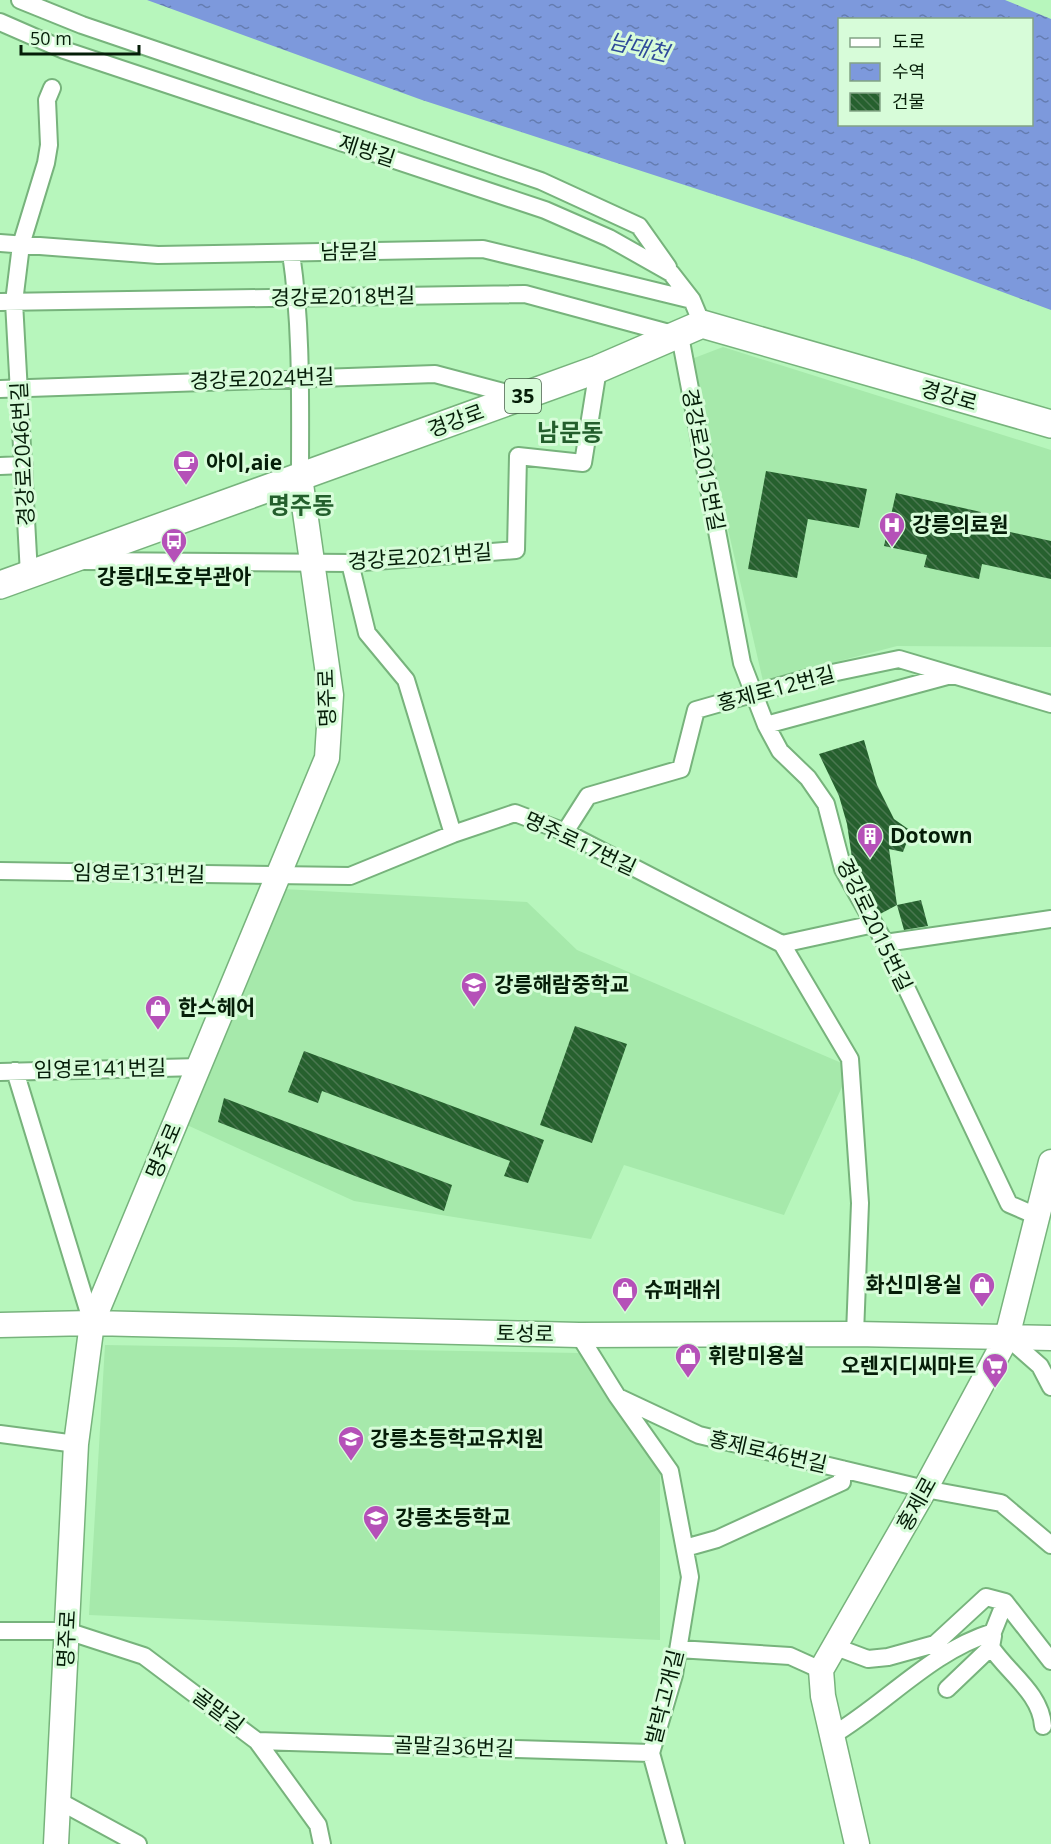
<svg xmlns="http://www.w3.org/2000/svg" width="1051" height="1844" font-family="'Open Sans','Noto Sans KR',sans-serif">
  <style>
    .built { fill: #a6e9ab }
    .water { fill: url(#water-ripples); fill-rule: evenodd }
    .building { fill: url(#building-back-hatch) }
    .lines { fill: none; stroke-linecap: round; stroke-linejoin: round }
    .street-casing { stroke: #77b37c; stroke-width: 20 }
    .secondary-casing { stroke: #77b37c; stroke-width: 27 }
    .primary-casing { stroke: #77b37c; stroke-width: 30 }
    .street { stroke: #fff; stroke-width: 16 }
    .secondary { stroke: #fff; stroke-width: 24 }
    .primary { stroke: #fff; stroke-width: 27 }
    .labels { text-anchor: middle; stroke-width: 6; stroke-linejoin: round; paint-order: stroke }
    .shield { fill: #d7fcd9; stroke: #446047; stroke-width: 1.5 }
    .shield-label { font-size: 20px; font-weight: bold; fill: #051d08 }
    .street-label { font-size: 21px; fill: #051d08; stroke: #d7fcd9 }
    .poi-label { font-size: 21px; font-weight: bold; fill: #051d08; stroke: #d7fcd9; text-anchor: start }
    .water-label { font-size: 22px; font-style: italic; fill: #2e4a9a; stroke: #d7fcd9 }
    .quarter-label { font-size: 24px; font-weight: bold; fill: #235e2c; stroke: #d7fcd9 }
  </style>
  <defs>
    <pattern id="water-ripples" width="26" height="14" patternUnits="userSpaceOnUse" patternTransform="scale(1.5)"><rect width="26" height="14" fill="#7d99dc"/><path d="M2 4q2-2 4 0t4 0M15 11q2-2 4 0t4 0" fill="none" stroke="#647cb0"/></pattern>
    <pattern id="building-back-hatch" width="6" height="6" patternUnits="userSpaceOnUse" patternTransform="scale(1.5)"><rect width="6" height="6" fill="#26602e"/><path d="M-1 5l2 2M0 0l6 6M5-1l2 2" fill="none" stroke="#4a7750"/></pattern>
  </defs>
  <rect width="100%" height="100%" fill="#b7f6bc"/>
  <path class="built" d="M723 347 1051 450V647L897 646 763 681 689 360Z
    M283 889 527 902 577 950 851 1067 784 1215 624 1165 591 1239 354 1201 187 1125Z
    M105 1345 579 1353 660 1468V1640L89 1615Z"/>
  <path class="water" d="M147 0H1005L1051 19V310L913 259 422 100ZM840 20H1032V124H840Z"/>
  <path class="building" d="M766 471 867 489 859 528 808 519 797 578 748 569Z
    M896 493 981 512 978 525 1051 541V579L982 564 979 579 924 567 927 555 884 546Z
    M864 740 877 785 894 819 911 831 903 852 889 849 897 905 880 914 853 865 847 824 839 796 819 754Z
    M921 900 928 926 904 930 897 905Z
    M575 1026 627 1044 592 1143 540 1125Z
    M304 1051 544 1140 528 1183 504 1176 510 1161 322 1091 318 1103 288 1092Z
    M224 1098 452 1185 444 1211 218 1122Z"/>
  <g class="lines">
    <g class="street-casing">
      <path id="street" d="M20 0 82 25 541 181 639 226 668 267
        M0 22 64 50 545 210 609 238 671 273 692 300 702 324
        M0 243 158 255 483 249 692 300
        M291 253C302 327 300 402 300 477
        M0 302 525 294 680 336 742 663 766 725 780 751 808 778 826 804 843 869 885 943 1009 1204 1039 1217
        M0 389 435 374 518 396
        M0 466 24 465
        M82 561 350 563 516 550 518 456 583 463 598 369
        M350 563 367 633 406 680 453 834
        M29 574 14 302 21 245 46 163 49 145 47 100 52 88
        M766 725 951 675
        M565 832 588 796 681 769 696 710 808 678 899 659 1051 704
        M0 871 350 876 453 834 515 813 565 832 782 944 874 924
        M885 943 1051 919
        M782 944 850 1059 860 1203 855 1334
        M15 1071 92 1323
        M0 1072 200 1067
        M579 1335 617 1396 670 1471 690 1577 674 1675 651 1753 676 1844
        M1007 1337 1040 1366 1051 1387
        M618 1397 699 1435 925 1489 1001 1503 1051 1545
        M0 1434 76 1444
        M685 1548 717 1539 842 1482V1469
        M0 1631H67L144 1656 257 1741 318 1825 322 1844
        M836 1647 868 1659 888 1657 935 1644 986 1597 1005 1602 1051 1661
        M991 1647C1007 1672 1041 1693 1043 1726
        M678 1649 790 1656 821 1670
        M947 1689 991 1647 993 1636
        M833 1735C888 1702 930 1652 993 1632L1005 1602
        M257 1741 651 1753
        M59 1801 138 1844"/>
    </g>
    <g class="secondary-casing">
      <path id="secondary" d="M0 1325 92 1323 579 1335 855 1334 1051 1338
        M56 1844 76 1444 92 1323 327 758 331 695 300 477
        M857 1844 823 1696 821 1670 925 1489 1007 1337 1051 1162"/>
    </g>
    <g class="primary-casing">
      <path id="primary" d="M0 585 598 369 702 324 1051 424"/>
    </g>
    <use href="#street" class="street"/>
    <use href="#secondary" class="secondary"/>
    <use href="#primary" class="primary"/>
  </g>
  <defs>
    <g id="cafe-pin" transform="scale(1.35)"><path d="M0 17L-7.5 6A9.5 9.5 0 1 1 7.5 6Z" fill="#b551b8" stroke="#d7fcd9"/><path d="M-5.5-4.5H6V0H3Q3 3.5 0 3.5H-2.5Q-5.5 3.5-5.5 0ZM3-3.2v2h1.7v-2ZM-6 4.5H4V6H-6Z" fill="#fff"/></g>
    <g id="hospital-pin" transform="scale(1.35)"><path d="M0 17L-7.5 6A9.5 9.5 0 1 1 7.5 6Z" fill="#b551b8" stroke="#d7fcd9"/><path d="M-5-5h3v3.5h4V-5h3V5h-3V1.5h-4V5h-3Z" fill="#fff"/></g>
    <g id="bus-pin" transform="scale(1.35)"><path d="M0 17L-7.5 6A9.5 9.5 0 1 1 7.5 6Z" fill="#b551b8" stroke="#d7fcd9"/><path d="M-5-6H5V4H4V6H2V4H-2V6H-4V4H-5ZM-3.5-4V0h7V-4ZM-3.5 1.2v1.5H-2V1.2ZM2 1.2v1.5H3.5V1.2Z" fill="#fff"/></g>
    <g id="building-pin" transform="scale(1.35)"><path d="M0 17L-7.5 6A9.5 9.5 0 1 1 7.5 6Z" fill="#b551b8" stroke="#d7fcd9"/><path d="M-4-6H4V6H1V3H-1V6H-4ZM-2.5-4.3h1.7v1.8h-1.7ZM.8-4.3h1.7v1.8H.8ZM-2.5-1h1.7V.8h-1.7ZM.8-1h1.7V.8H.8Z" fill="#fff"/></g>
    <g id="school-pin" transform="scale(1.35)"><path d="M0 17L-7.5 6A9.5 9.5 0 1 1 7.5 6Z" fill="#b551b8" stroke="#d7fcd9"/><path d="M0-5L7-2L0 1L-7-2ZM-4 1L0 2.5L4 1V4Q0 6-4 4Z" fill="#fff"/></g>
    <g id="shop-pin" transform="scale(1.35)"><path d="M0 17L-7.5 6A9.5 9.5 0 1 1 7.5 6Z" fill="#b551b8" stroke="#d7fcd9"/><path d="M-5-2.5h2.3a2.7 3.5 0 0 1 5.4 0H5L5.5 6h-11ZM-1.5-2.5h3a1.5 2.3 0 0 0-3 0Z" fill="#fff"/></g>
    <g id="supermarket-pin" transform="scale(1.35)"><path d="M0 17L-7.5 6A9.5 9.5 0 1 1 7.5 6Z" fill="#b551b8" stroke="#d7fcd9"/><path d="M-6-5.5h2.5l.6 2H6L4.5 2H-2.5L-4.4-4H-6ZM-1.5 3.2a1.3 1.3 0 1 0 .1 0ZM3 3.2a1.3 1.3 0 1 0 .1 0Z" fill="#fff"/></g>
  </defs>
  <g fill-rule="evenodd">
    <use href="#cafe-pin" x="186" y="463"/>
    <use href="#hospital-pin" x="892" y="525"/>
    <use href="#bus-pin" x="174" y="541"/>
    <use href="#building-pin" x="870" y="836"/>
    <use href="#school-pin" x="474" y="985"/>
    <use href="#shop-pin" x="158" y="1008"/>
    <use href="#shop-pin" x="982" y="1285"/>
    <use href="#shop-pin" x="625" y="1290"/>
    <use href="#shop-pin" x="688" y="1356"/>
    <use href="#supermarket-pin" x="995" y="1366"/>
    <use href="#school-pin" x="351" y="1439"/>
    <use href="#school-pin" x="376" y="1518"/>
  </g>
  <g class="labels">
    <rect class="shield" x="505" y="379" width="36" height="34" rx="4.5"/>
    <g class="shield-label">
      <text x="523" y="403">35</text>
    </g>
    <g class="street-label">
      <text transform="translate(367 151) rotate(18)" y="7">제방길</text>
      <text transform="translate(349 252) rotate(-1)" y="7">남문길</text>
      <text transform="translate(343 297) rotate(-1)" y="7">경강로2018번길</text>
      <text transform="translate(262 379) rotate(-2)" y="7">경강로2024번길</text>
      <text transform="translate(949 396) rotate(16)" y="7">경강로</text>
      <text transform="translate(456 421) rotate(-20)" y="7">경강로</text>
      <text transform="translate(23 454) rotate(-93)" y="7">경강로2046번길</text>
      <text transform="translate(703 460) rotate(79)" y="7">경강로2015번길</text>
      <text transform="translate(420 557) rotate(-4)" y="7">경강로2021번길</text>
      <text transform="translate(776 689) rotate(-15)" y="7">홍제로12번길</text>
      <text transform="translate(327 698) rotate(-92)" y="7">명주로</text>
      <text transform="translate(580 844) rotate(25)" y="7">명주로17번길</text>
      <text transform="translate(139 874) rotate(1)" y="7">임영로131번길</text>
      <text transform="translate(874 925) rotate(64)" y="7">경강로2015번길</text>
      <text transform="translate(100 1069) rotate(-1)" y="7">임영로141번길</text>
      <text transform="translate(164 1151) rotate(-67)" y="7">명주로</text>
      <text transform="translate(525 1334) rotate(1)" y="7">토성로</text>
      <text transform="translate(768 1452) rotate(13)" y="7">홍제로46번길</text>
      <text transform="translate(917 1504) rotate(-61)" y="7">홍제로</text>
      <text transform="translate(67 1639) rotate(-87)" y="7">명주로</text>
      <text transform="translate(665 1697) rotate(-76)" y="7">발락고개길</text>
      <text transform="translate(218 1711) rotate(37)" y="7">골말길</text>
      <text transform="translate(454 1747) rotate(2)" y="7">골말길36번길</text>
    </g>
    <g class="poi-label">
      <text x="206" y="470">아이,aie</text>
      <text x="912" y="532">강릉의료원</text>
      <text x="174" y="584" text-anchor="middle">강릉대도호부관아</text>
      <text x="890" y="843">Dotown</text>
      <text x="494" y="992">강릉해람중학교</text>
      <text x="178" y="1015">한스헤어</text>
      <text x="962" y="1292" text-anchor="end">화신미용실</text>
      <text x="644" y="1297">슈퍼래쉬</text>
      <text x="708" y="1363">휘랑미용실</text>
      <text x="976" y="1373" text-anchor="end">오렌지디씨마트</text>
      <text x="370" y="1446">강릉초등학교유치원</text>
      <text x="395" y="1525">강릉초등학교</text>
    </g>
    <g class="water-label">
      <text transform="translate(639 47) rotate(13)" y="8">남대천</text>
    </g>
    <g class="quarter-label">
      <text x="570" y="441">남문동</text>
      <text x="301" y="514">명주동</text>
    </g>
  </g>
  <rect x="838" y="18" width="195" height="108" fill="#d7fcd9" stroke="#83a385" stroke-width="1.5"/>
  <rect x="850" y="38" width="30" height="9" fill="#ffffff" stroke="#83a385" stroke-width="1.5"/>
  <text x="892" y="48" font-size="18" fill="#051d08">도로</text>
  <rect x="850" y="63" width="30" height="18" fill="url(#water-ripples)" stroke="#83a385" stroke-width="1.5"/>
  <text x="892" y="78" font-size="18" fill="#051d08">수역</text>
  <rect x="850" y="93" width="30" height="18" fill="url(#building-back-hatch)" stroke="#83a385" stroke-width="1.5"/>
  <text x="892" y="108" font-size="18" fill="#051d08">건물</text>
  <path d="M21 45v9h118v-9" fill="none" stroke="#051d08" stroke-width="3"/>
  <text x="30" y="45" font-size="18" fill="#051d08" stroke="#d7fcd9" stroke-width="4.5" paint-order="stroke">50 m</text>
</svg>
